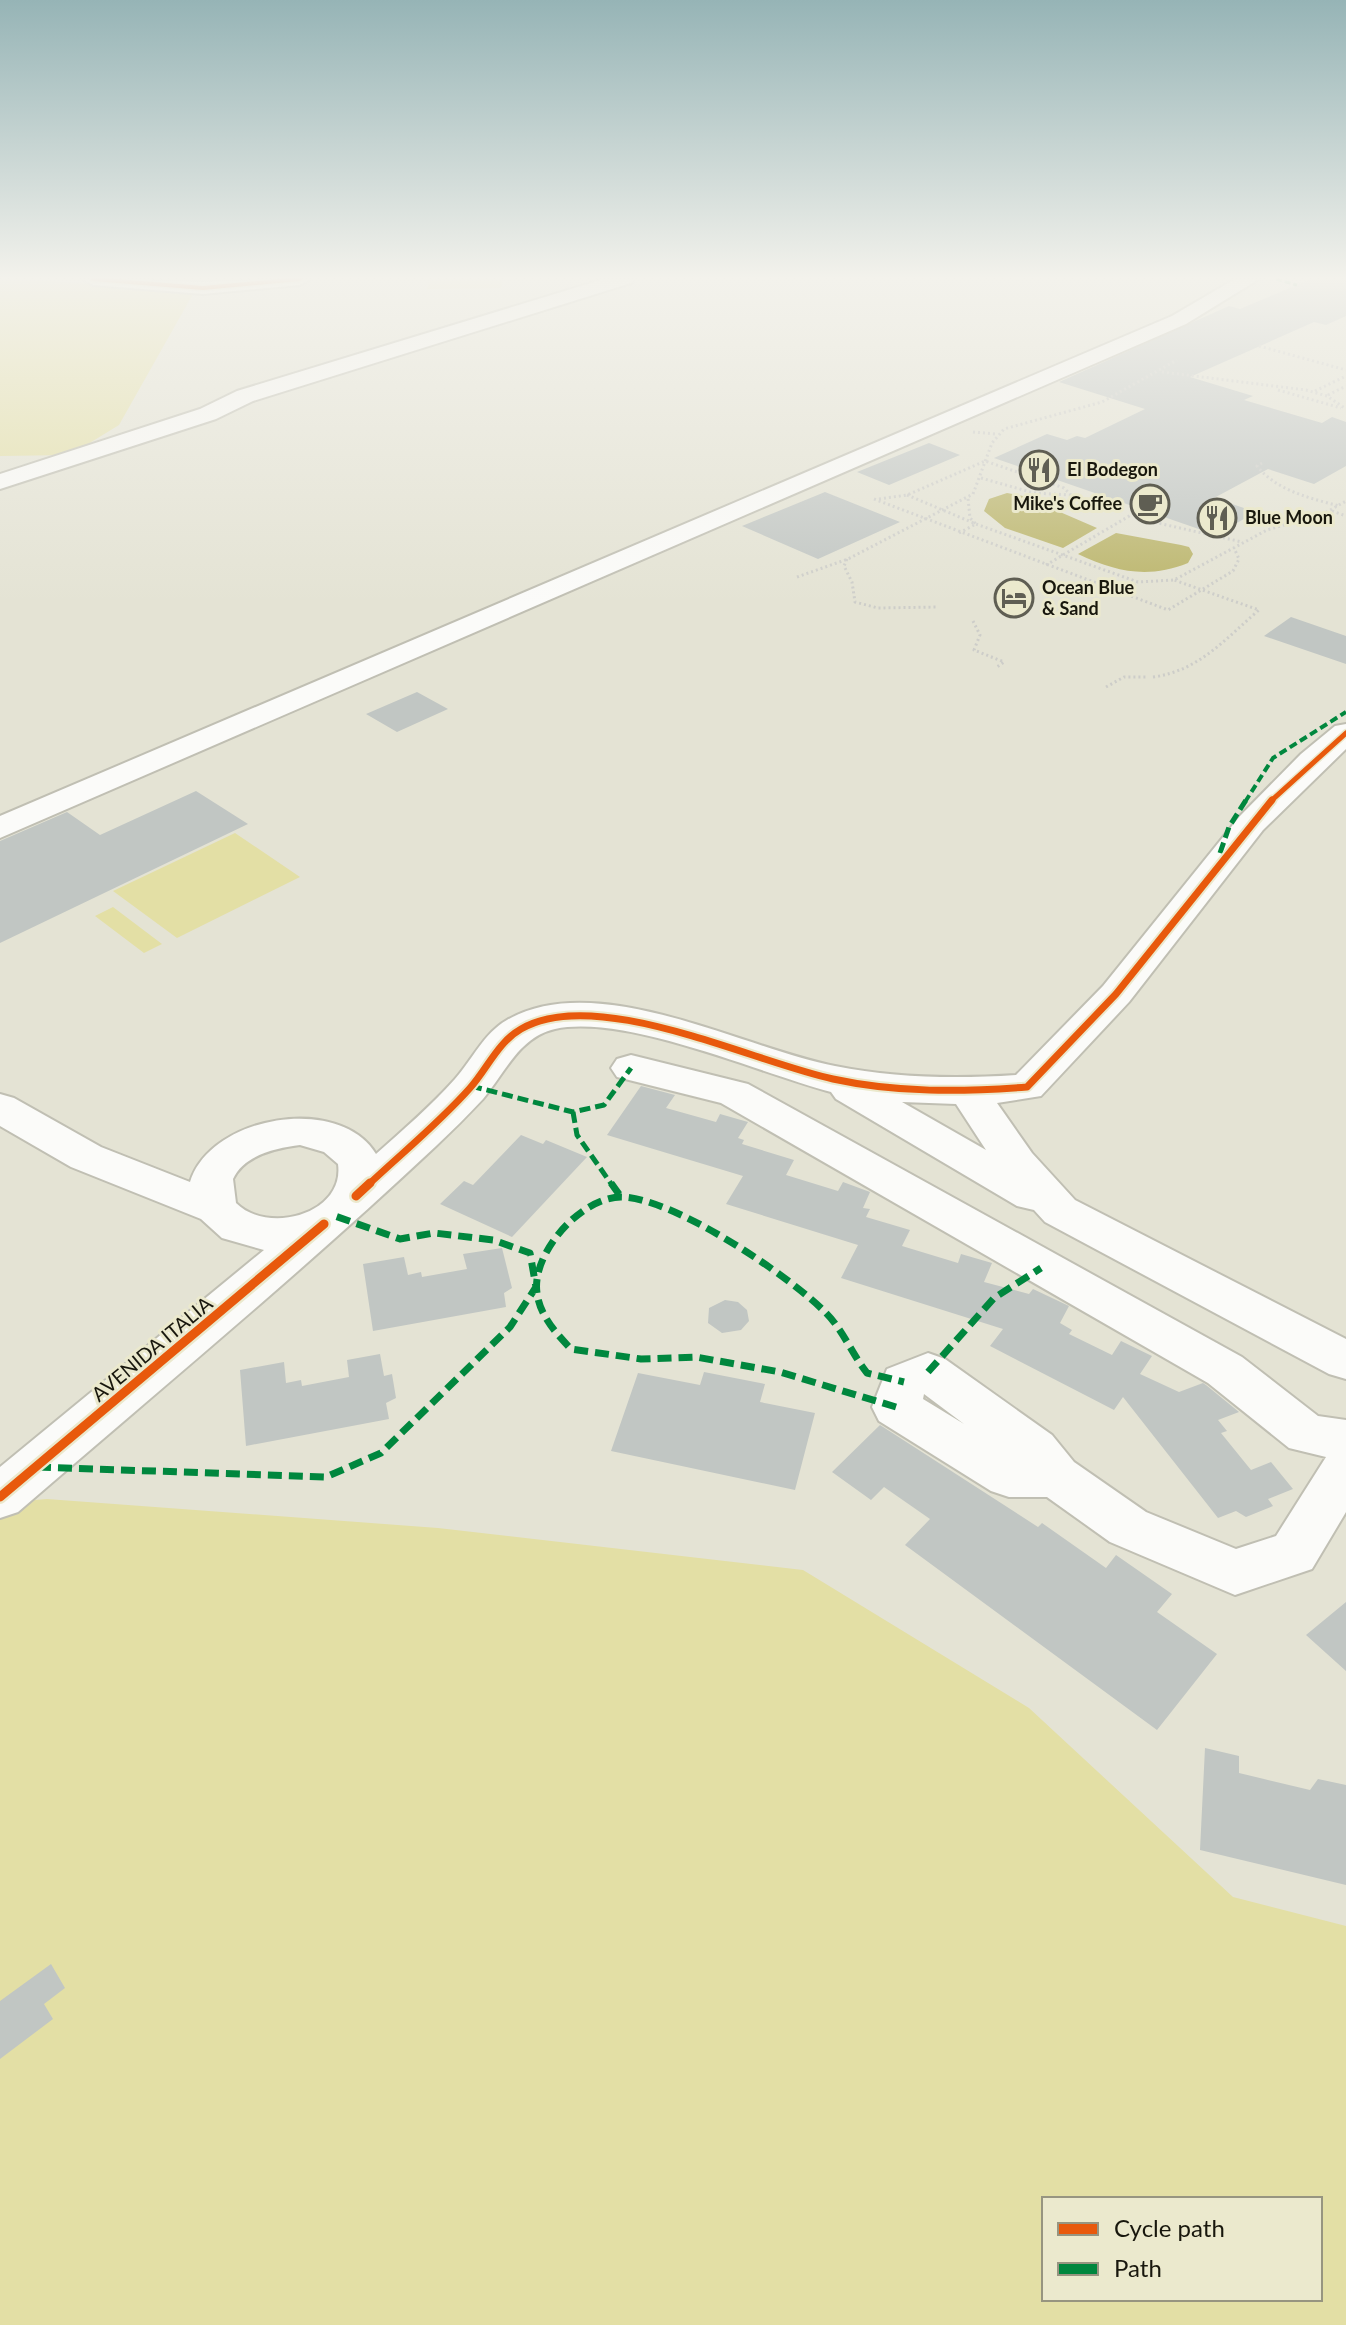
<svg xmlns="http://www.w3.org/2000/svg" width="1346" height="2325" font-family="Lato,sans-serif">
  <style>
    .green { fill: #e3dfa5; fill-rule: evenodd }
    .water { fill: #bbb56b }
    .building { fill: #c1c6c3 }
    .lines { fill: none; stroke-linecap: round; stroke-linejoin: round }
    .minor-casing { stroke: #c0bfb3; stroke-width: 4 }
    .path { stroke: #cdcdc9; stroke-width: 3; stroke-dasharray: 2 3; stroke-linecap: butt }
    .minor { fill: #fbfbf9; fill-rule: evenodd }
    .quiet-far3 { stroke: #00873e; stroke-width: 3; stroke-dasharray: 6 3; stroke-linecap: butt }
    .quiet-far2 { stroke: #00873e; stroke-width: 4; stroke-dasharray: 8 4; stroke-linecap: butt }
    .quiet-far1 { stroke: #00873e; stroke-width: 5; stroke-dasharray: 11 5; stroke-linecap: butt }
    .quiet { stroke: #00873e; stroke-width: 7; stroke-dasharray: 14 7; stroke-linecap: butt }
    .cycleway-far3-casing { stroke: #ebe9cd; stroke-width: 7 }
    .cycleway-far2-casing { stroke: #ebe9cd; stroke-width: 8 }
    .cycleway-far1-casing { stroke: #ebe9cd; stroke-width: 11 }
    .cycleway-casing { stroke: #ebe9cd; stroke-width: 14 }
    .cycleway-far3 { stroke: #e8590c; stroke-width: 4 }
    .cycleway-far2 { stroke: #e8590c; stroke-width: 5 }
    .cycleway-far1 { stroke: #e8590c; stroke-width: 7 }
    .cycleway { stroke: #e8590c; stroke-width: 9 }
    .labels { text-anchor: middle; stroke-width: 6; stroke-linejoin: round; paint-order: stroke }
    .far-poi-label { font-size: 18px; font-weight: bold; fill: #18170d; stroke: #ebe9cd; text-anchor: start }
    .street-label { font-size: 20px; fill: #18170d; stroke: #ebe9cd }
  </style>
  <rect width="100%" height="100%" fill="#e4e3d4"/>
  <path class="green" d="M0 279C65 279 128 289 193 294L119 425 70 455 0 456Z
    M431 279H503L501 288 427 289Z
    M235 833 300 877 177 938 113 891Z
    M113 907 162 944 144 953 95 916Z
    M47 1499 438 1528 803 1570 1029 1708 1233 1897 1346 1926V2325H0V1503ZM1044 2199H1320V2299H1044Z"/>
  <path class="water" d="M1007 493 1023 496 1097 528 1063 548 1005 528 984 511 989 499Z
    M1116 533 1181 545 1189 547 1193 554 1188 563C1148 579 1116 572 1078 554Z"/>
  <path class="building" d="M1311 279H1346V316L1326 325 1314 322 1190 377 1253 396 1244 400 1322 423 1332 417 1346 422V466L1314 484 1268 469 1214 498 1256 512 1216 535 994 458 1047 434 1067 440 1077 436 1085 438 1145 409 1059 382 1229 306 1240 309Z
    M929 443 960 455 889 485 857 472Z
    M825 492 900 522 818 559 742 526Z
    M1291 617 1346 636V664L1264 636Z
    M417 692 448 709 397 732 366 714Z
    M196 791 248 824 0 943V841L67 812 100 835Z
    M641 1086 675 1095 666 1108 716 1122 720 1114 748 1122 738 1138 744 1140 742 1144 794 1160 786 1175 838 1191 843 1182 870 1192 863 1208 870 1209 866 1217 910 1230 902 1246 958 1263 961 1254 992 1263 984 1282 1029 1294 1033 1289 1069 1306 1060 1323 1072 1330 1069 1334 1112 1355 1121 1341 1152 1356 1140 1374 1179 1392 1203 1383 1206 1385 1239 1412 1218 1420 1227 1431 1221 1433 1251 1470 1271 1462 1293 1489 1268 1499 1273 1506 1246 1517 1236 1511 1218 1518 1123 1397 1114 1410 990 1346 1003 1329 841 1278 858 1245 726 1204 743 1176 607 1135Z
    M521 1135 543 1144 546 1140 587 1157 512 1237 440 1204 464 1181 473 1185Z
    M502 1248 512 1288 504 1293 506 1307 373 1331 363 1264 404 1257 408 1275 421 1272 422 1277 467 1269 463 1254Z
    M725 1300 738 1302 747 1310 749 1321 741 1330 722 1333 708 1323 709 1308Z
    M380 1354 384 1376 392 1374 396 1398 386 1403 389 1419 246 1446 240 1370 284 1362 286 1383 301 1380 302 1386 349 1377 347 1360Z
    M704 1372 765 1384 760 1402 815 1413 795 1490 611 1451 638 1373 700 1385Z
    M880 1425 1038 1527 1042 1523 1106 1568 1116 1555 1172 1594 1157 1612 1217 1654 1157 1730 905 1545 930 1519 884 1487 871 1500 832 1472Z
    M1346 1602V1671L1306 1635Z
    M1205 1748 1239 1756V1773L1310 1790 1318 1779 1346 1785V1885L1200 1850Z
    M51 1964 65 1988 44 2004 53 2019 0 2059V2001Z"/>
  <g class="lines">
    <g class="minor-casing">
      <path id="minor" d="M83 279 203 282 310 279 300 285 203 294 93 285Z
        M604 279H634L631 283 253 401 216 419 0 489V474L200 409 237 391Z
        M1235 279H1259L1186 324 0 838V816L1172 316Z
        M1346 724V749L1263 830 1129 1002 1041 1096 997 1103 1032 1153 1075 1200 1346 1339V1379L1329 1374 1045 1222 1034 1210 1017 1206 836 1099 831 1092C759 1073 626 1014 555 1029 519 1037 505 1073 483 1099 468 1115 452 1131 436 1146 302 1272 158 1391 18 1512L0 1518V1467L264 1250 222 1238 201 1219 71 1167 0 1126V1094L14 1098 101 1147 190 1182C211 1115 340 1094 376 1154 403 1130 431 1106 455 1079 472 1060 484 1033 507 1020 597 968 742 1048 835 1066 894 1078 956 1079 1016 1075L1103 986 1240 816 1301 754 1335 726ZM902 1102 956 1104 986 1150ZM300 1145 324 1152 338 1164C345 1214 268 1235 236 1203L233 1179C244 1155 276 1148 300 1145Z
        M631 1055 748 1084 1242 1357 1318 1416 1346 1420V1512L1312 1569 1235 1595 1110 1542 1047 1497H1009L991 1491 879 1421 872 1407 887 1369 928 1353 945 1359 1052 1435 1074 1462 1146 1512 1236 1549 1276 1536 1326 1457 1289 1448 1208 1383 721 1103 617 1077 611 1068 617 1059ZM924 1394 964 1424 923 1399Z"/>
    </g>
    <path class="path" d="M1259 346 1346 370
      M1162 372 1306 390 1327 396 1346 409
      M1278 390 1341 408
      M1315 391 1346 376
      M1328 395 1346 386
      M973 432 996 434
      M1262 463 1257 466C1277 491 1310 498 1339 506
      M981 478 1034 493 1071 495 1121 512
      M907 495 976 524 1138 582 1174 580 1267 530 1325 513 1346 501
      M874 499 1168 610 1233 571 1239 559 1234 548
      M879 499 907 495 985 461 1064 488 1071 495
      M1332 511 1346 516
      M1140 519 1242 542
      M959 533 976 524 970 518 968 498
      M847 559 844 566 852 582 855 602 878 608 938 607
      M1046 565 1131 515
      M797 577 848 559 973 494 992 443 1004 429 1102 402 1177 360
      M1121 593 1137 583
      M973 621 980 635 974 650 1004 662 997 667
      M1153 677C1199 671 1225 639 1259 610L1174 580
      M1106 687 1124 677H1147"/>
    <use href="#minor" class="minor"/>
    <path class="quiet-far3" d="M1276 279 1297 285"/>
    <path class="quiet-far2" d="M1245 802 1273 758 1346 712"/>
    <path class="quiet-far1" d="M1220 853 1229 827 1246 800
      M471 1086 573 1112 604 1105 631 1068
      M573 1112 577 1135 612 1185"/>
    <path class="quiet" d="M611 1183 621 1197
      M928 1372 994 1298 1041 1268
      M896 1407 780 1372 696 1357 641 1359 571 1349C556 1333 540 1316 537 1293 531 1253 582 1196 622 1197 674 1198 790 1276 826 1313 843 1330 852 1354 867 1373L904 1382
      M37 1467 326 1477 381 1453 510 1327 536 1287 530 1253 493 1240 434 1233 400 1239 335 1216"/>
    <g class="cycleway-far3-casing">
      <path id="cycleway-far3" d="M93 279 203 288 300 279"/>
    </g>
    <g class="cycleway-far2-casing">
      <path id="cycleway-far2" d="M1270 802 1346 733"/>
    </g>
    <g class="cycleway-far1-casing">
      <path id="cycleway-far1" d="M368 1185C402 1153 439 1123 470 1088 487 1069 498 1042 521 1029 596 985 753 1062 833 1079 897 1093 962 1092 1027 1087L1116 994 1272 800"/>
    </g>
    <g class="cycleway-casing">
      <path id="cycleway" d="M356 1196 370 1183
        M0 1497 324 1224"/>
    </g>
    <use href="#cycleway-far3" class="cycleway-far3"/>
    <use href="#cycleway-far2" class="cycleway-far2"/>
    <use href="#cycleway-far1" class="cycleway-far1"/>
    <use href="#cycleway" class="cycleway"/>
  </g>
  <linearGradient id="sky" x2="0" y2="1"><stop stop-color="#96b4b6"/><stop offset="0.46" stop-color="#f3f2ec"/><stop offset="1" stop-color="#f3f2ec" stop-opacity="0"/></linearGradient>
  <rect width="1346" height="604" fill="url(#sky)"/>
  <defs>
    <g id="restaurant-ring" transform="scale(2)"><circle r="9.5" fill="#ebe9cd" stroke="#5f5e53" stroke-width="1.5"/><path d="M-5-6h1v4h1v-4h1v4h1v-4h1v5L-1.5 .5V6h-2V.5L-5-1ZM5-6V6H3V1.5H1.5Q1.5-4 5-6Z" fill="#5f5e53"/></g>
    <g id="cafe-ring" transform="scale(2)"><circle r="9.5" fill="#ebe9cd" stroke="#5f5e53" stroke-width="1.5"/><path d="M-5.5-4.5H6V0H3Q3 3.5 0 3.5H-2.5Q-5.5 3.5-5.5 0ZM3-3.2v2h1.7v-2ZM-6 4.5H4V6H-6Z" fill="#5f5e53"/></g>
    <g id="hotel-ring" transform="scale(2)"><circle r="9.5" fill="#ebe9cd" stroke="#5f5e53" stroke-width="1.5"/><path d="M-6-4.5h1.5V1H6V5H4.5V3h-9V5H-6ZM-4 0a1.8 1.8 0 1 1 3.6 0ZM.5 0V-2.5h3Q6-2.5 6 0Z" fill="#5f5e53"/></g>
  </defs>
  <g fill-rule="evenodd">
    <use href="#restaurant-ring" x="1039" y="470"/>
    <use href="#cafe-ring" x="1150" y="504"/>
    <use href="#restaurant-ring" x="1217" y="518"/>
    <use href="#hotel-ring" x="1014" y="598"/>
  </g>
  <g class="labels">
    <g class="far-poi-label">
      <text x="1067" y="476">El Bodegon</text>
      <text x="1122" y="510" text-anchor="end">Mike's Coffee</text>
      <text x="1245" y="524">Blue Moon</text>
      <text x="1042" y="594">Ocean Blue<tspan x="1042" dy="21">&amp; Sand</tspan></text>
    </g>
    <g class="street-label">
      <text transform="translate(152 1349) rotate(-40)" y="7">AVENIDA ITALIA</text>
    </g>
  </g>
  <rect x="1042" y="2197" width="280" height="104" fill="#ebe9cd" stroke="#979580" stroke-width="2"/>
  <rect x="1058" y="2223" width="40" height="12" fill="#e8590c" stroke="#979580" stroke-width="2"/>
  <text x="1114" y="2237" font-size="24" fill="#18170d">Cycle path</text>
  <rect x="1058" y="2263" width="40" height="12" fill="#00873e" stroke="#979580" stroke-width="2"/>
  <text x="1114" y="2277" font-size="24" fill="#18170d">Path</text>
</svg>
